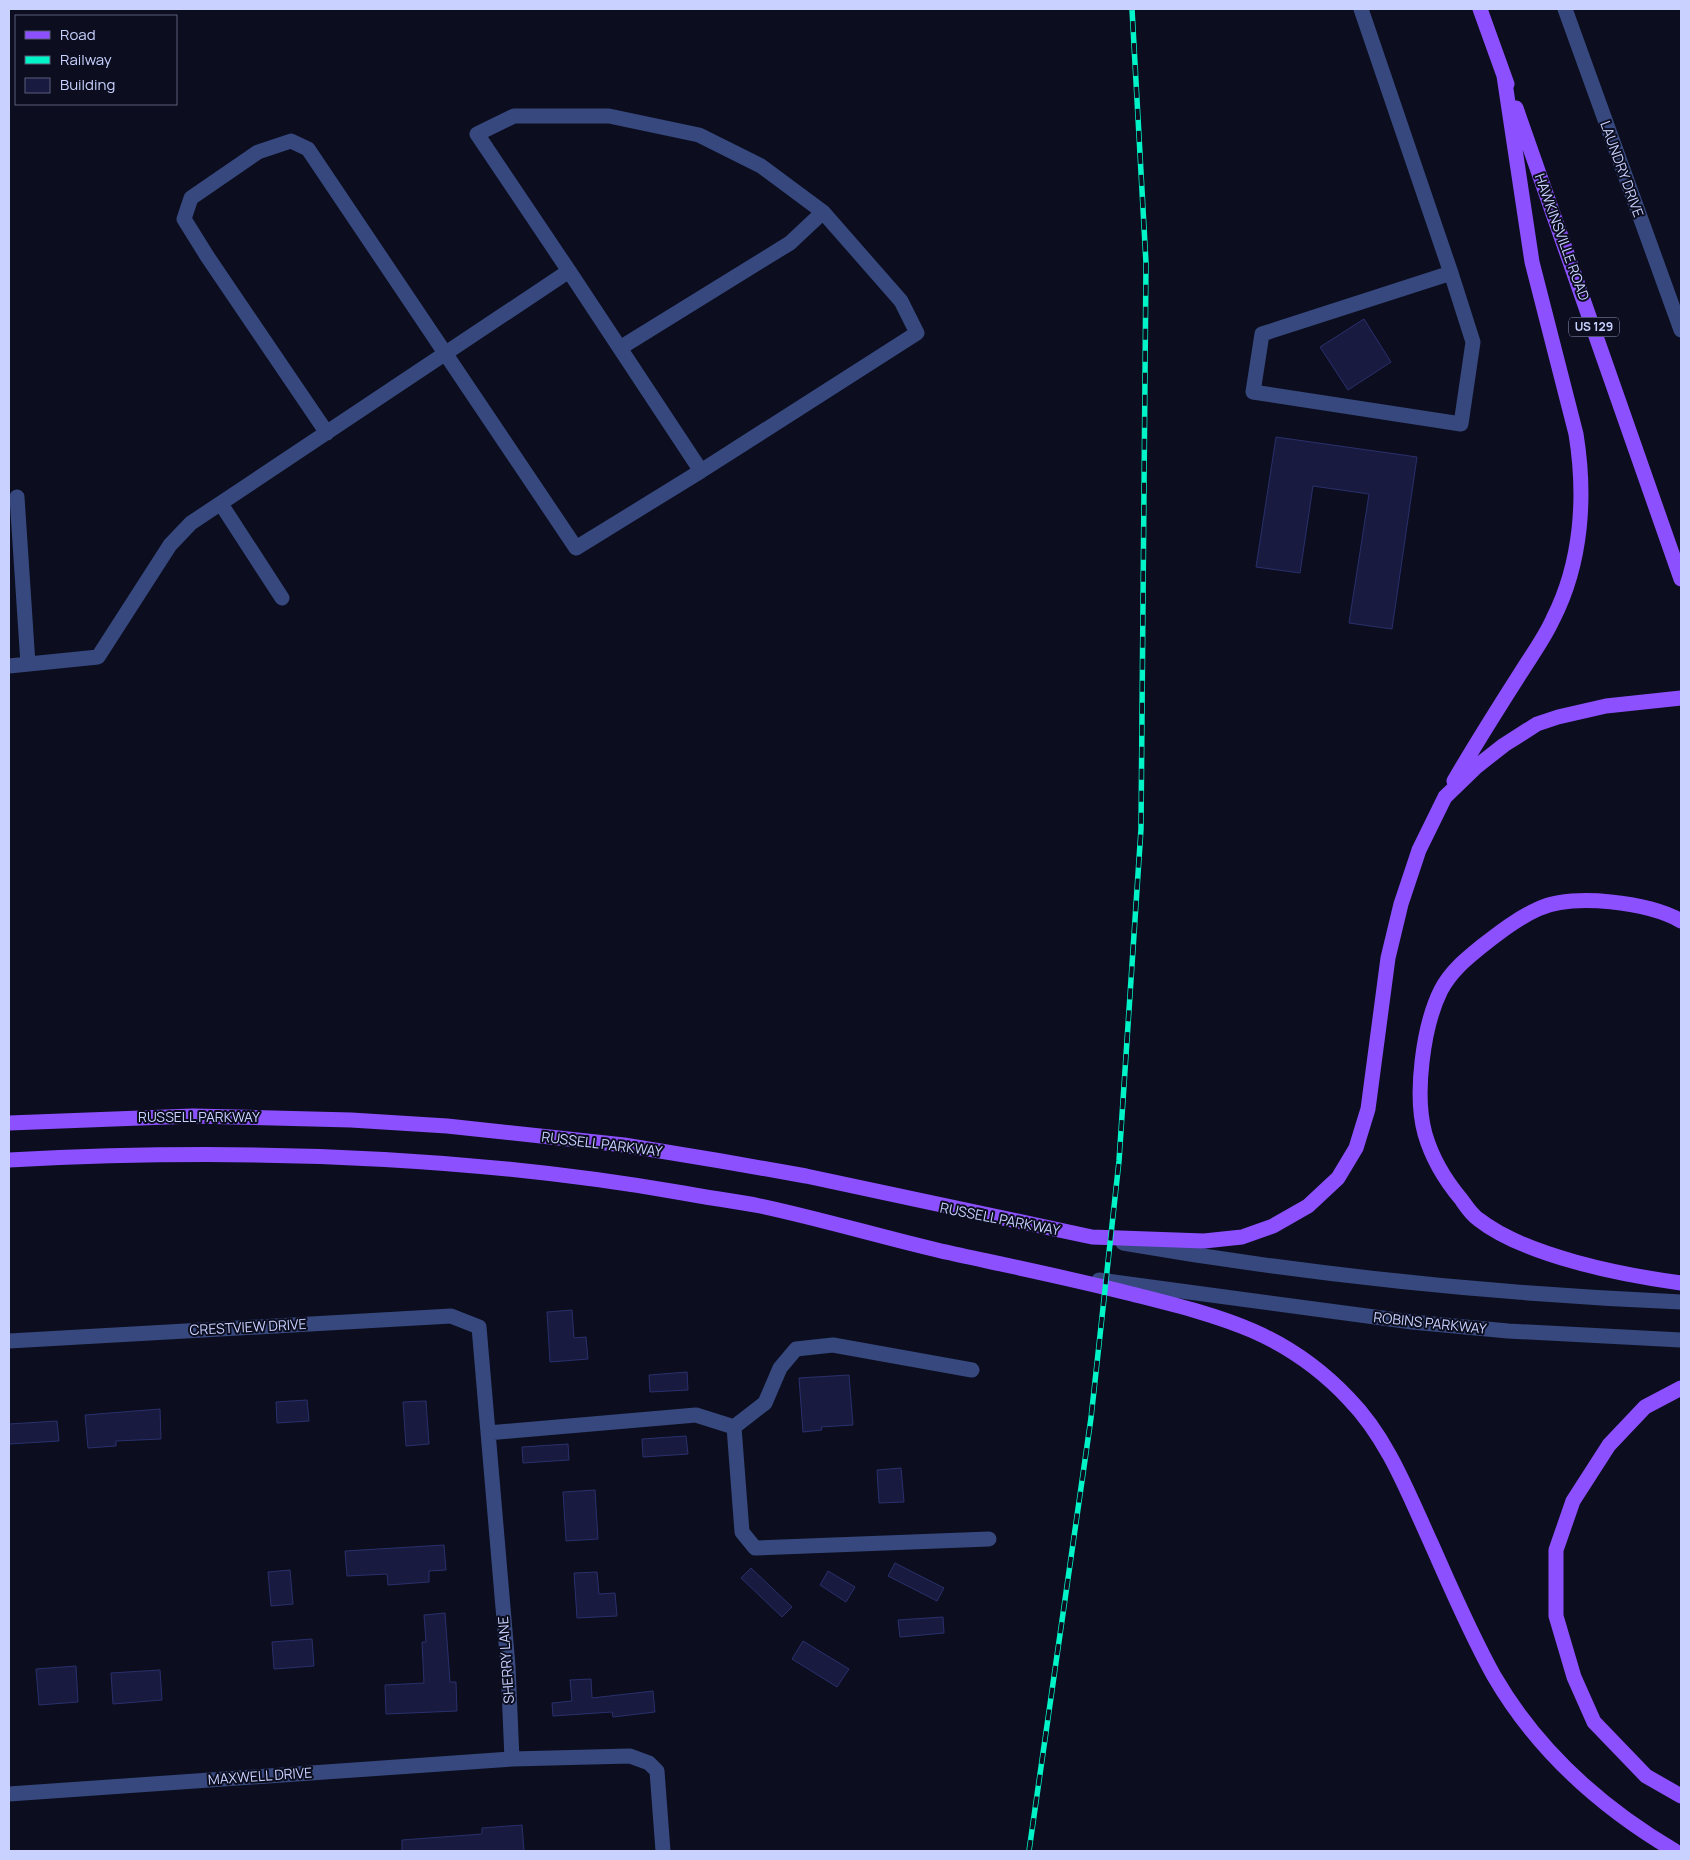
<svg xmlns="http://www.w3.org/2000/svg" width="1690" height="1860" font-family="Manrope,sans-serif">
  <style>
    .building { fill: #181b3f; stroke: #2a2f6c }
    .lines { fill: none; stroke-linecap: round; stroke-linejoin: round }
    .minor { stroke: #37487e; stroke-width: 15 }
    .major { stroke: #8c50ff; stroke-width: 15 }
    .rail-casing { stroke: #00f4c8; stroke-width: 5.5 }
    .rail { stroke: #0c0e1f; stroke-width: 4; stroke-dasharray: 11; stroke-linecap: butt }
    .labels { text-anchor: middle; stroke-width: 4; stroke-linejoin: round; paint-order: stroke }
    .shield { fill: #0c0e1f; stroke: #9097bc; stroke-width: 1 }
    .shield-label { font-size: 12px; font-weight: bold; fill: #c9d2ff }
    .street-label { font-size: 14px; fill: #c9d2ff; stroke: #0c0e1f }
  </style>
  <rect width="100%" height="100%" fill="#0c0e1f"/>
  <path class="building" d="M1364 319 1391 362 1348 390 1320 347Z
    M1276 437 1417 457 1392 629 1349 623 1369 494 1313 486 1300 573 1256 567Z
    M572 1310 574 1338 586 1337 588 1359 550 1362 547 1312Z
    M687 1372 688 1390 650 1392 649 1375Z
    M849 1375 853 1425 821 1427 822 1430 803 1432 799 1378Z
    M307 1400 309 1421 277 1423 276 1402Z
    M426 1401 429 1444 406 1446 403 1402Z
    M160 1409 161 1439 116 1441V1446L88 1448 85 1415Z
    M57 1421 59 1441 9 1444V1424Z
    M686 1436 688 1454 643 1457 642 1439Z
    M568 1444 569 1460 523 1463 522 1447Z
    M901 1468 904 1502 879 1503 877 1470Z
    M595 1490 598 1539 566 1541 563 1492Z
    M444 1545 446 1570 429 1571V1582L388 1585 387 1574 347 1576 345 1551Z
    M895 1563 944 1588 937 1601 888 1576Z
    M751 1568 792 1607 782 1617 741 1578Z
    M290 1570 293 1604 271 1606 268 1572Z
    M828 1571 855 1587 846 1602 820 1585Z
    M597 1572 599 1594 615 1593 617 1616 577 1618 574 1573Z
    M445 1613 450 1682H456L457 1711 386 1714 385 1685 424 1683 422 1642H426L424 1615Z
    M943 1617 944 1633 900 1637 898 1620Z
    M312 1639 314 1666 274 1669 272 1642Z
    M803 1641 849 1669 837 1687 792 1659Z
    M76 1666 78 1702 39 1705 36 1669Z
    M160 1670 162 1700 113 1704 111 1673Z
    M591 1679 592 1698 653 1691 655 1712 613 1717 612 1712 553 1716 552 1703 572 1701 570 1680Z
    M522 1825 524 1851H402V1840L482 1834V1828Z"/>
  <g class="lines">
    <path class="minor" d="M1361 9 1451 273
      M1565 9 1681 330
      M1451 273 1473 342 1461 424 1253 392 1262 334Z
      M620 348 790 243 823 212
      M327 433 207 256 184 219 191 198 258 152 291 141 308 149 576 548 701 471
      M17 497 28 664
      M221 504 282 598
      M9 666 98 657 170 545 191 523 569 271 701 471 917 333 901 301 823 212 761 166 699 135 609 116H514L477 134 569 271
      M1123 1243C1308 1275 1494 1294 1681 1302
      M1099 1280 1412 1322 1508 1331 1681 1340
      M9 1341 451 1316 479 1327 508 1666 512 1759
      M734 1427 742 1532 755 1548 989 1539
      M488 1433 696 1415 734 1427 765 1403 780 1368 796 1349 833 1345 972 1370
      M9 1794 512 1759 630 1756 649 1763 657 1771 663 1851"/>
    <path class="major" d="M1480 9 1507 84
      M1516 108 1681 579
      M1454 781C1475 745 1497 710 1520 674 1531 656 1544 639 1553 619 1582 562 1586 496 1576 434L1532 262 1504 76
      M1681 921C1649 902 1573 893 1538 909 1518 918 1500 932 1482 946 1466 959 1451 971 1441 990 1423 1026 1414 1095 1425 1134 1432 1158 1445 1180 1461 1199 1466 1206 1471 1214 1478 1219 1525 1256 1622 1275 1681 1283
      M9 1123 193 1116 351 1120 447 1126 624 1145 721 1161 806 1176 1092 1237 1204 1241 1242 1237 1273 1226 1308 1206 1338 1178 1356 1148 1368 1109 1388 958 1401 904 1419 850 1445 797 1476 767 1504 745 1537 724 1558 717 1606 706 1681 698
      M9 1160C234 1148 460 1154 683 1193 709 1198 735 1201 760 1206 821 1219 881 1237 941 1251 1005 1265 1069 1278 1132 1294 1219 1316 1285 1331 1349 1399 1388 1439 1408 1493 1431 1543 1451 1588 1470 1633 1494 1676 1537 1750 1602 1808 1675 1851
      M1681 1388 1645 1407 1609 1445 1573 1501 1556 1550V1616L1574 1677 1594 1722 1646 1776 1681 1796"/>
    <g class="rail-casing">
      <path id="rail" d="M1029 1851 1091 1418 1119 1161 1141 829 1146 263 1132 9"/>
    </g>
    <use href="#rail" class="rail"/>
  </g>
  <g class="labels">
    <rect class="shield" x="1569" y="317.5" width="50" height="19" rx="4"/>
    <g class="shield-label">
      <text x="1594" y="331">US 129</text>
    </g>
    <g class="street-label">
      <text transform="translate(1622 169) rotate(70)" y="5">LAUNDRY DRIVE</text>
      <text transform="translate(1562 237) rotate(70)" y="5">HAWKINSVILLE ROAD</text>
      <text x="199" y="1122">RUSSELL PARKWAY</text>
      <text transform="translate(602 1144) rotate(7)" y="5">RUSSELL PARKWAY</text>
      <text transform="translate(1000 1219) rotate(11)" y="5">RUSSELL PARKWAY</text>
      <text transform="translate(1430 1323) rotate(6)" y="5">ROBINS PARKWAY</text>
      <text transform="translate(248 1327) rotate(-3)" y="5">CRESTVIEW DRIVE</text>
      <text transform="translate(506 1660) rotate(-94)" y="5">SHERRY LANE</text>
      <text transform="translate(260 1776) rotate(-4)" y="5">MAXWELL DRIVE</text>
    </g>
  </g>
  <rect width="1690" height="1860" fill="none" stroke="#c9d2ff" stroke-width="20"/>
  <rect x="15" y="15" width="162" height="90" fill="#0c0e1f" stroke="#585c79"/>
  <rect x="25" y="31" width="25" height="8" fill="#8c50ff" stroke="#585c79"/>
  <text x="60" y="40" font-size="15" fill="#c9d2ff">Road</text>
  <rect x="25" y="56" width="25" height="8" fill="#00f4c8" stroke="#585c79"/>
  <text x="60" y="65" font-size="15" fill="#c9d2ff">Railway</text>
  <rect x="25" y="78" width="25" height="15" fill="#181b3f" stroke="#585c79"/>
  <text x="60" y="90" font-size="15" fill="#c9d2ff">Building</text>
</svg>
